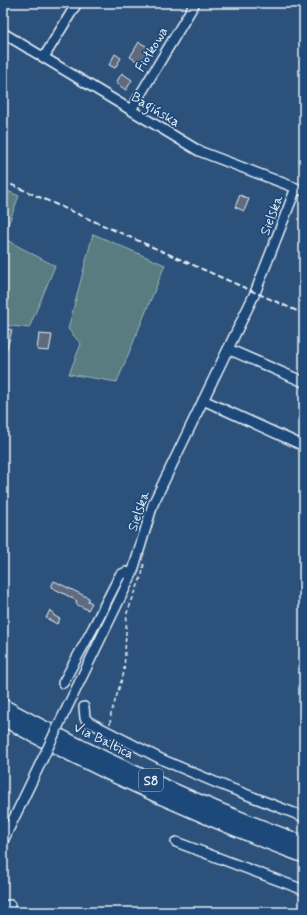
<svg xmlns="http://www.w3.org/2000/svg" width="307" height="915" font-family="Mynerve,sans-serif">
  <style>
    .green { fill: #597b80; stroke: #a0b6bc }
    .building { fill: #5e6b7e; stroke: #e8f1f8 }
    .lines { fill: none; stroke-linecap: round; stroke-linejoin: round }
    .minor-casing { stroke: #e8f1f8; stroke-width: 12 }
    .highway-casing { stroke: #e8f1f8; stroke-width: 16 }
    .path { stroke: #e8f1f8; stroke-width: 1.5; stroke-dasharray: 4 3; stroke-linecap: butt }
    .minor { stroke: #1f4a7a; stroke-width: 9 }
    .highway { stroke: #1f4a7a; stroke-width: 13 }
    .rail { stroke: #e8f1f8; stroke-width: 2; stroke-dasharray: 6 3; stroke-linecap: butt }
    .minor-bridge-casing { stroke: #e8f1f8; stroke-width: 12; stroke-linecap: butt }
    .minor-bridge { stroke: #1f4a7a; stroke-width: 9 }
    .labels { text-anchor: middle; stroke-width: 3.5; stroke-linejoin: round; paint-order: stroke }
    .shield { fill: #1f4a7a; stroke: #acbfd2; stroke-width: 1 }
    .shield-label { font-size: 13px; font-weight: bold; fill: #e8f1f8 }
    .street-label { font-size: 14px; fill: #e8f1f8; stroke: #1f4a7a }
  </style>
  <rect width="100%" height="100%" fill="#2c517b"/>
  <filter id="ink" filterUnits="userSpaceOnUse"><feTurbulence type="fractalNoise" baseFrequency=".025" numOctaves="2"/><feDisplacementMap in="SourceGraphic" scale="8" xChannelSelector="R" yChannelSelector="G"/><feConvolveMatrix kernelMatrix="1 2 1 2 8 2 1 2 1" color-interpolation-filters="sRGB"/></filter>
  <g filter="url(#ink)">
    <path class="green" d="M3 189 19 196 3 238 55 266 29 328 3 325Z
      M93 234 165 265 117 382 69 374 81 344 68 329Z"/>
    <path class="building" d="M139 42 151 49 142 64 130 57Z
      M115 54 121 58 115 68 109 65Z
      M122 73 132 80 126 90 116 83Z
      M240 195 249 199 244 211 235 207Z
      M4 328 12 330 5 355H3V333Z
      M39 334 52 335 49 351 37 350Z
      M54 581 89 598 88 601 92 603 88 610 76 604 77 601 74 599 51 587Z
      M50 610 54 613 53 615 60 619 57 624 46 618Z"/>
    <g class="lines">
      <g class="minor-casing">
        <path id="minor" d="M3 33 199 151 304 191
          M44 57 77 3
          M131 110 195 3
          M228 349 304 382
          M203 400 304 446
          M63 683 93 628 120 575 126 572 132 574
          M84 707 85 718 89 722 163 760 217 783 304 817
          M62 718 132 574 153 504 255 293 296 188
          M3 841 42 760
          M176 842 304 890
          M3 906 10 905"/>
      </g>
      <g class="highway-casing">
        <path id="highway" d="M3 706C100 759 200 805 304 843
          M3 719C100 772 200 817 304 856"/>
      </g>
      <path class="path" d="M110 724 111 714 124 672 127 613 142 575 144 563"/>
      <use href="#minor" class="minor"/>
      <use href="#highway" class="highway"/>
      <path class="rail" d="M3 181 304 314"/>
      <g class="minor-bridge-casing">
        <path id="minor-bridge" d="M42 760 62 718"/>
      </g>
      <use href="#minor-bridge" class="minor-bridge"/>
    </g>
  </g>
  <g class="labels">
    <rect class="shield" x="139" y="769" width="24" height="22" rx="3"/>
    <g class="shield-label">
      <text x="151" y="785">S8</text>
    </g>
    <g class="street-label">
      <text transform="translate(151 49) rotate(-59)" y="5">Fiołkowa</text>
      <text transform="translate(156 109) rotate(31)" y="5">Bagińska</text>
      <text transform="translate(271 215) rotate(-69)" y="5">Sielska</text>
      <text transform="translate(138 511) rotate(-71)" y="5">Sielska</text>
      <text transform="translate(104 740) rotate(26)" y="5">Via Baltica</text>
    </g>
  </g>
  <rect width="307" height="915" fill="none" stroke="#1f4a7a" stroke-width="16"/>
  <rect x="8" y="8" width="291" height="899" fill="none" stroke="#e8f1f8" stroke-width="1.5" filter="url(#ink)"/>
</svg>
